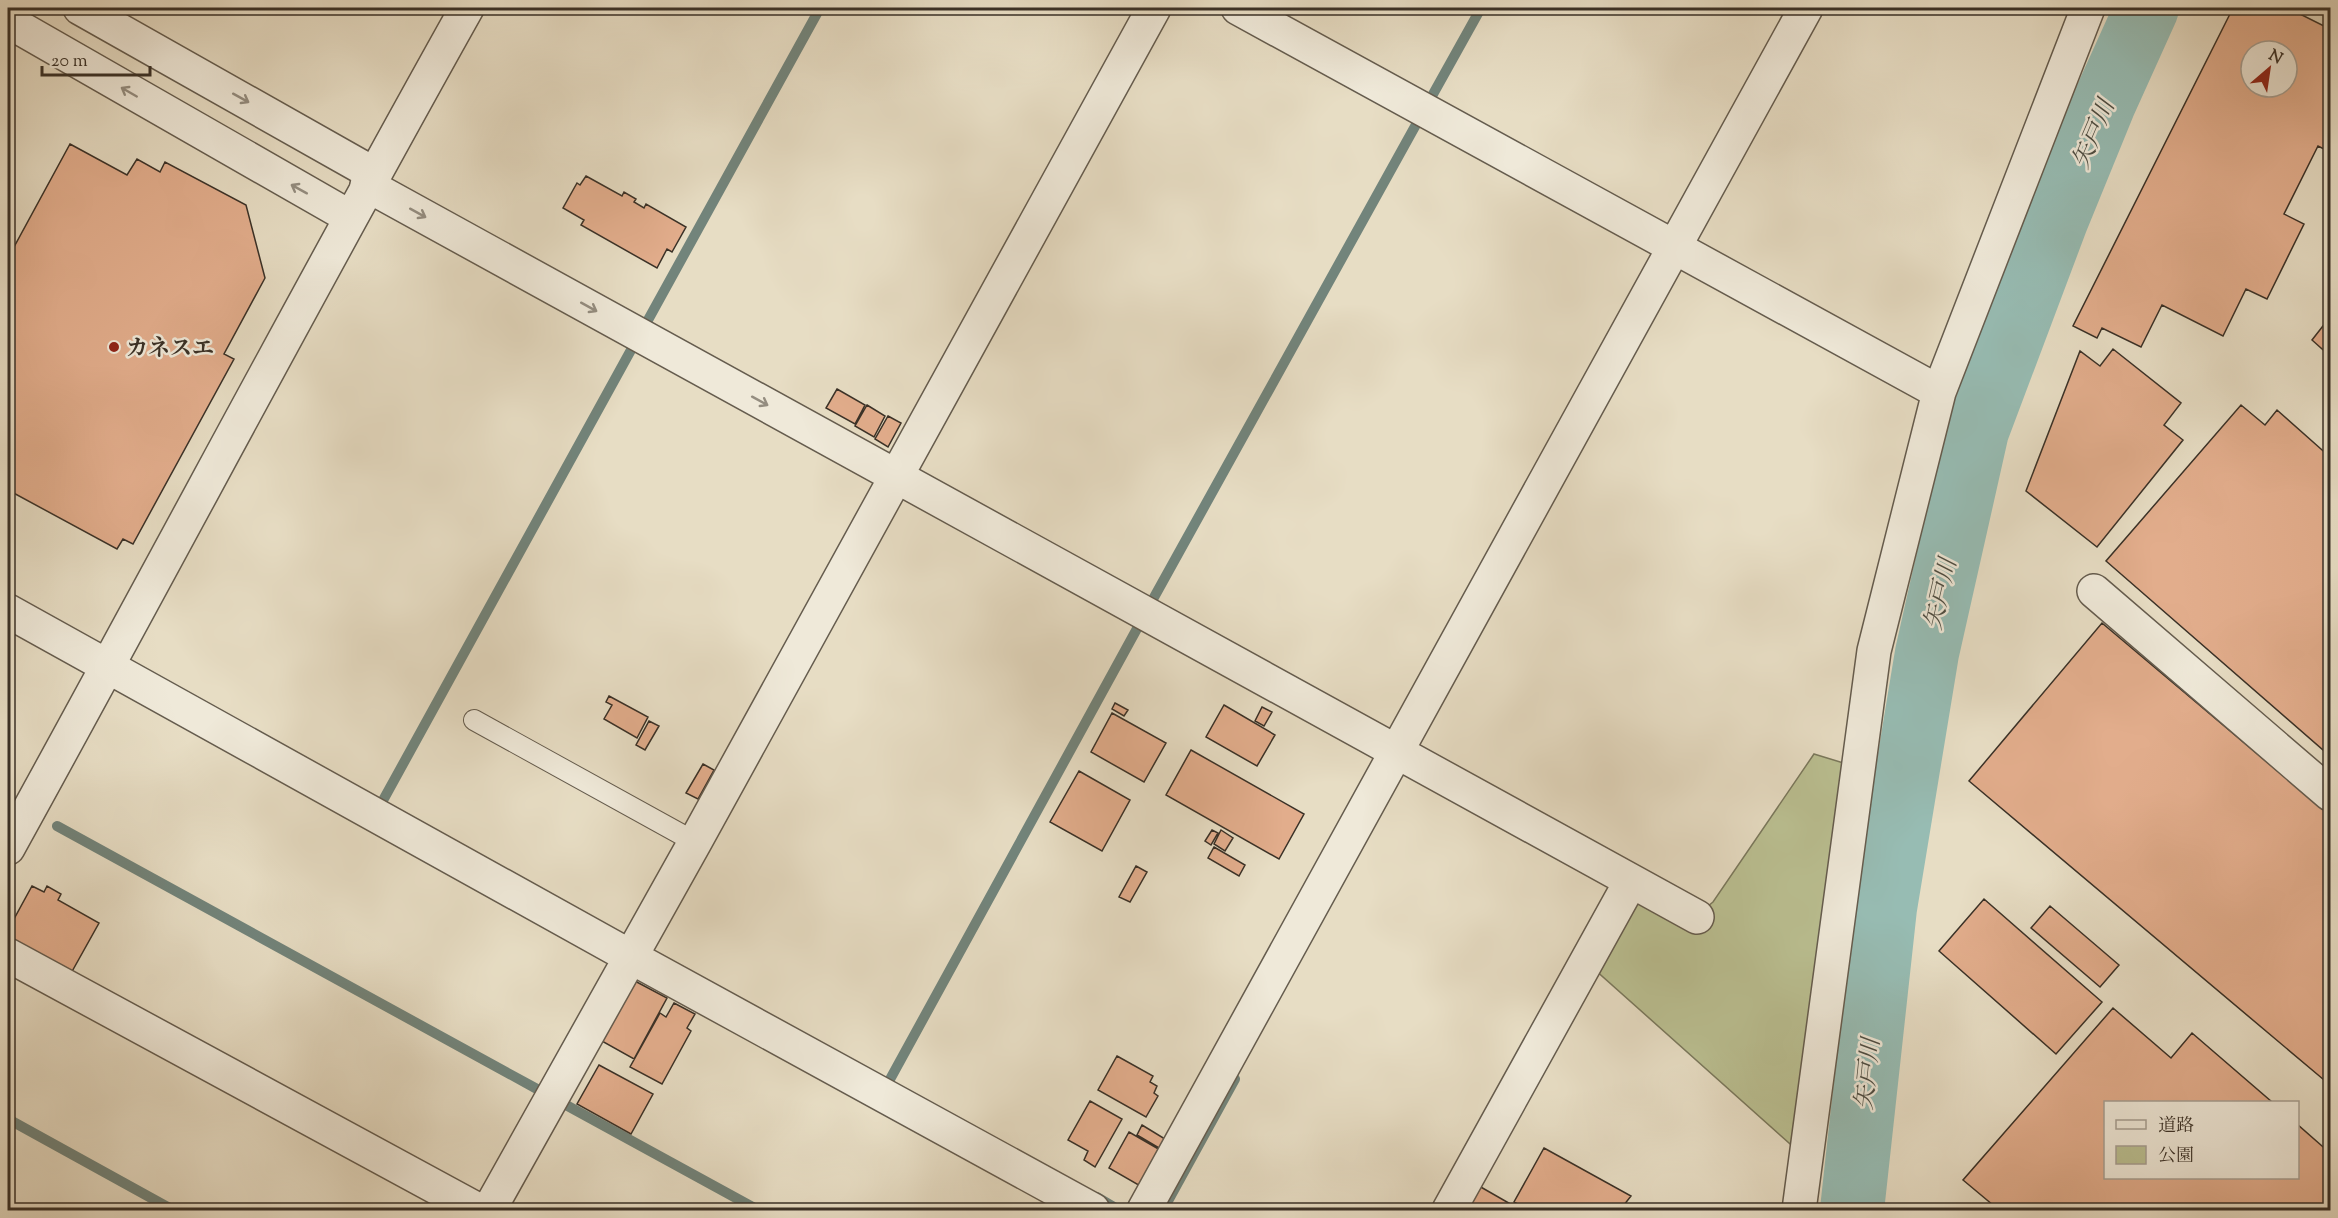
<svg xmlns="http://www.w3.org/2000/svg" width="2338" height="1218" font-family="'Sorts Mill Goudy','Noto Serif JP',serif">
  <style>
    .green { fill: #babf91; stroke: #7a785c; stroke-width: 1.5 }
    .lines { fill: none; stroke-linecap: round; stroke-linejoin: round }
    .stream { stroke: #72847b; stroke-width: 10 }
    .river { stroke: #97bcb3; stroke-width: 64 }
    .building { fill: #e2ad8c; stroke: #3a3127; stroke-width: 1.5; fill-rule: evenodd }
    .service-casing { stroke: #655c4e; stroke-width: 22 }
    .minor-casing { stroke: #655c4e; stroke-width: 36 }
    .tertiary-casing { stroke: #655c4e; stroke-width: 36 }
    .service { stroke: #efe9d9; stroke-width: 20 }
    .minor { stroke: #efe9d9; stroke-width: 33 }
    .tertiary { stroke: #efe9d9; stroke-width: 33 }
    .oneway { stroke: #948d80 }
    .poi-dot { fill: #8f2418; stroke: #efe9d9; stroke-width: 2 }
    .labels { text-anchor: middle; stroke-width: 5; stroke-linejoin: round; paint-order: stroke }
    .poi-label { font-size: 22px; font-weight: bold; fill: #3a3127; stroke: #efe9d9; text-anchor: start }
    .water-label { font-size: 24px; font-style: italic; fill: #4d4d43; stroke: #efe9d9 }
  </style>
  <rect width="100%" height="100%" fill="#e7ddc4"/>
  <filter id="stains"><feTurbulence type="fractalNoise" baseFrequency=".00333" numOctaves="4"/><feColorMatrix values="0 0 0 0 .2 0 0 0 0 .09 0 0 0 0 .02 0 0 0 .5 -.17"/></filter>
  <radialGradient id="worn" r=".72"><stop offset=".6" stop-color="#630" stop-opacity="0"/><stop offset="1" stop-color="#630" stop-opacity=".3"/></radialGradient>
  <path class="green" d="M1814 754 1850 765 1798 1151 1593 968 1633 894 1703 910 1713 902Z"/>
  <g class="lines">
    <path class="stream" d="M1432 96 1481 8
      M648 320 820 8
      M1152 601 1418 121
      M381 804 631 350
      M57 826 537 1089
      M888 1083 1139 625
      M566 1105 758 1210
      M8 1119 173 1210
      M1097 1197 1114 1207
      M1163 1210 1235 1079"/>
    <path class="river" d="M1852 1210 1885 908 1927 653 1977 431 2056 221 2105 101 2147 8"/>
  </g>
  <path class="building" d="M2233 8H2288L2330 29V152L2318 146 2284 214 2304 224 2267 299 2246 289 2223 336 2162 305 2141 347 2102 328 2097 338 2073 326ZM2251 51H2287V87H2251Z
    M70 144 127 175 137 159 160 172 165 162 246 205 265 278 224 354 234 359 133 544 123 539 117 549 8 490V258Z
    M586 176 622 196 624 192 636 199 634 202 644 208 646 204 686 227 672 252 667 249 657 268 581 225 584 220 563 208 577 183 580 185Z
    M2330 317V356L2312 340Z
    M2113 349 2181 403 2164 425 2183 440 2097 547 2026 491 2080 351 2100 366Z
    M837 389 865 405 855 424 826 408Z
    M867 405 885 416 874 437 855 426Z
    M2241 405 2265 425 2277 410 2330 457V756L2106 561Z
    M888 416 901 423 888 447 875 439Z
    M2102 623 2330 815V1085L1969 781Z
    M609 696 648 717 637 738 604 719 612 705 606 702Z
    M1115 703 1128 710 1124 716 1112 709Z
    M1224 705 1275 735 1257 766 1206 737Z
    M1262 707 1272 712 1264 726 1255 721Z
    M1112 713 1166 743 1144 782 1091 752Z
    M649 721 659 726 645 750 636 745Z
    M1191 750 1304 814 1279 859 1166 795Z
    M703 764 714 770 698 799 686 793Z
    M1079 771 1130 800 1102 851 1050 822Z
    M1212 830 1218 833 1211 845 1205 841Z
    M1221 830 1233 838 1225 851 1214 844Z
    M1214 847 1245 865 1239 876 1208 858Z
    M1136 866 1147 872 1130 902 1119 897Z
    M32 886 44 892 47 886 61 894 58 900 99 923 70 975 8 940V930Z
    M1984 899 2102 1002 2056 1054 1939 951Z
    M2050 906 2119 965 2100 987 2031 928Z
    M633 980 667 998 634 1059 600 1040Z
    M674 1003 695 1014 687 1028 691 1031 662 1084 630 1067 660 1013 666 1017Z
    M2113 1008 2171 1058 2192 1033 2272 1102H2106V1178H2298V1125L2330 1153V1210H1999L1963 1180Z
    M1117 1056 1153 1076 1150 1082 1157 1086 1154 1093 1158 1096 1146 1117 1098 1090Z
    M599 1065 653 1094 631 1134 577 1104Z
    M1090 1101 1122 1119 1095 1167 1084 1160 1088 1151 1068 1140Z
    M1142 1125 1165 1139 1159 1148 1137 1135Z
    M1129 1132 1162 1151 1142 1187 1109 1168Z
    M1544 1148 1631 1196 1620 1210H1529L1514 1202Z
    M1479 1186 1514 1206 1511 1210H1465Z"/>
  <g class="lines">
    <g class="service-casing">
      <path id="service" d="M474 720 695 842"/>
    </g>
    <g class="minor-casing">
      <path id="minor" d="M1238 8 1939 392
        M367 185 1697 917
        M2094 591 2330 794
        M8 611 631 957 1093 1210
        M8 955 478 1210
        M489 1210 695 842 1154 8
        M1144 1210 1806 8
        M1449 1210 1631 881
        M1799 1210 1874 651 1939 392 2088 8"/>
    </g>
    <g class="tertiary-casing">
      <path id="tertiary" d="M80 8 374 174
        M8 21 350 217
        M8 848C162 569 311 286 467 8"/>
    </g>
    <use href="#service" class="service"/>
    <use href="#minor" class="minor"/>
    <use href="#tertiary" class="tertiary"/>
  </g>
  <defs><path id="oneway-shaft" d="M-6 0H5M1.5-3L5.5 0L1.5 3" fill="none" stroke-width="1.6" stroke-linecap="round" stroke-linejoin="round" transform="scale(1.5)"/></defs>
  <g class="oneway">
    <use href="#oneway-shaft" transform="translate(129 92) rotate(-150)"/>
    <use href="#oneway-shaft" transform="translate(241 98) rotate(29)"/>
    <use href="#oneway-shaft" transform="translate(299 189) rotate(-151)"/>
    <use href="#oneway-shaft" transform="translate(418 213) rotate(29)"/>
    <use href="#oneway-shaft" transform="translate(589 307) rotate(29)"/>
    <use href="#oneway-shaft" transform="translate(760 401) rotate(29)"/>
  </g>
  <circle class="poi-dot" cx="114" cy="347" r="6"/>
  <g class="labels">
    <g class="poi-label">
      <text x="126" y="355">カネスエ</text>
    </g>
    <g class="water-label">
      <text transform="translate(2093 134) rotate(-67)" y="8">矢戸川</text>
      <text transform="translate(1940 594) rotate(-77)" y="8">矢戸川</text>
      <text transform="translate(1867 1074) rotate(-84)" y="8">矢戸川</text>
    </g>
  </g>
  <rect width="2338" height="1218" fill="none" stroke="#e7ddc4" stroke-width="30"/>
  <rect x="9" y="9" width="2320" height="1200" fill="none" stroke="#3a3127" stroke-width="3"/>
  <rect x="15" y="15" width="2308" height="1188" fill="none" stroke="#3a3127" stroke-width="1.5"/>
  <rect x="2104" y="1101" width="195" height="78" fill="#efe9d9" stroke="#a79f92" stroke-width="1.5"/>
  <rect x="2116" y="1120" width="30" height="9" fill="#efe9d9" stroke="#a79f92" stroke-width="1.5"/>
  <text x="2158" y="1131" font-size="18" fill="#3a3127">道路</text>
  <rect x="2116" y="1146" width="30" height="18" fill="#babf91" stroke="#a79f92" stroke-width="1.5"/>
  <text x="2158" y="1161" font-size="18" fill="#3a3127">公園</text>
  <g transform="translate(2269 69) rotate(29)"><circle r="28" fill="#efe9d9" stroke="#a79f92" stroke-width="1.5"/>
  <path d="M0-4.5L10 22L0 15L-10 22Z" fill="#8f2418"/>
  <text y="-9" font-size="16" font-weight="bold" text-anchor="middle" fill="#3a3127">N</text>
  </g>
  <path d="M42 66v9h108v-9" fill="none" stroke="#3a3127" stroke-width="3"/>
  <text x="51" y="66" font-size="18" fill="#3a3127" stroke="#efe9d9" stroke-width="4.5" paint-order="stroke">20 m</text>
  <rect width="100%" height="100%" filter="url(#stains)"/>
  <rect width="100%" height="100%" fill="url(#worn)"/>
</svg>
